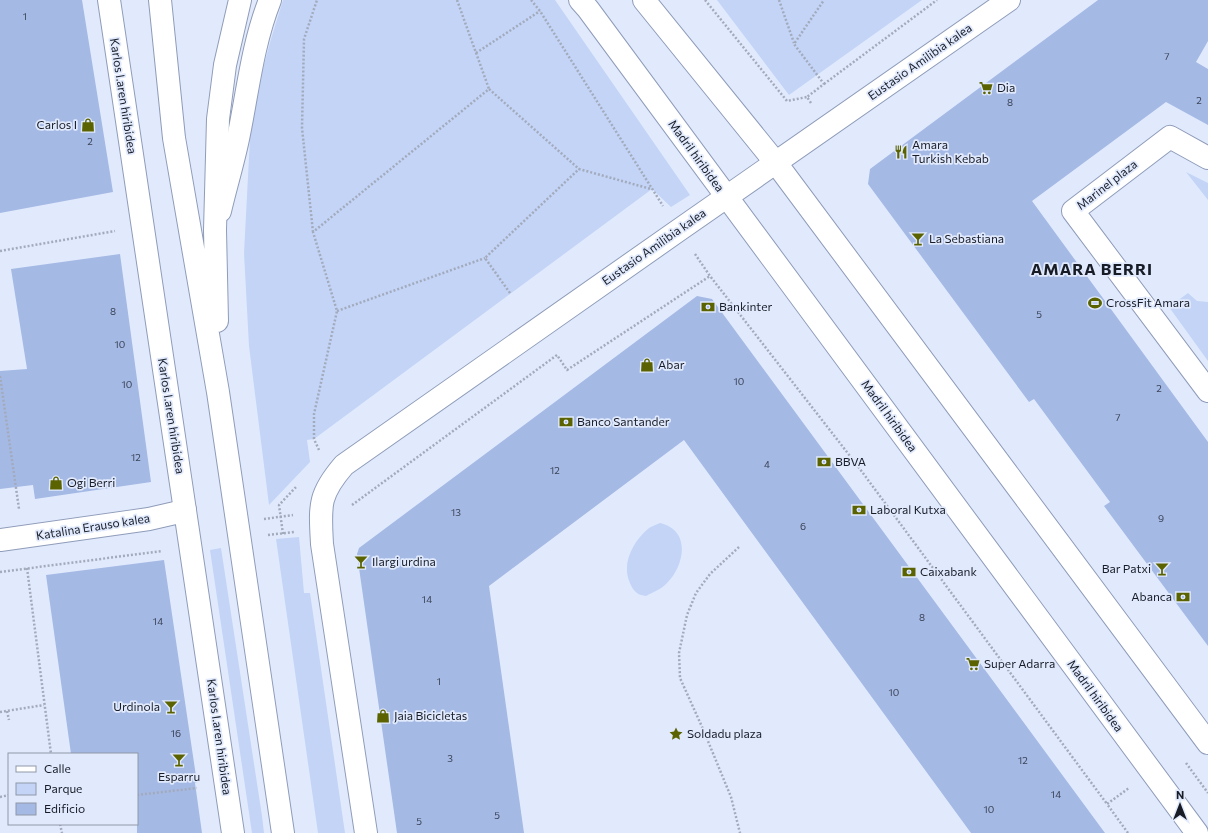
<svg xmlns="http://www.w3.org/2000/svg" width="1208" height="833" font-family="Commissioner,sans-serif">
  <style>
    .green { fill: #c3d4f7 }
    .building { fill: #a5b9e5 }
    .lines { fill: none; stroke-linecap: round; stroke-linejoin: round }
    .minor-casing { stroke: #8f9cb9; stroke-width: 24 }
    .major-casing { stroke: #8f9cb9; stroke-width: 24 }
    .path { stroke: #a3aabb; stroke-width: 2.5; stroke-dasharray: 2 2; stroke-linecap: butt }
    .minor { stroke: #fff; stroke-width: 22 }
    .major { stroke: #fff; stroke-width: 22 }
    .labels { text-anchor: middle; stroke-width: 3.5; stroke-linejoin: round; paint-order: stroke }
    .number-label { font-size: 10px; fill: #3a4356 }
    .street-label { font-size: 12px; fill: #171c27; stroke: #e1eafd }
    .poi-label { font-size: 12px; fill: #171c27; stroke: #e1eafd; text-anchor: start }
    .district-label { font-size: 16px; font-weight: bold; letter-spacing: 1px; fill: #171c27; stroke: #e1eafd }
  </style>
  <rect width="100%" height="100%" fill="#e1eafd"/>
  <path class="green" d="M283 0H555L690 195 671 207 652 189 314 439 307 440 310 462 269 505 249 346 244 253 250 138 260 79 271 39Z
    M717 0H922L789 95Z
    M1186 172 1208 183V200Z
    M1188 293 1197 301 1208 302V361L1169 307Z
    M660 523C691 530 685 565 667 583 662 589 653 592 646 596 643 595 639 595 637 593 634 591 631 586 630 583 621 564 633 541 649 528 652 526 656 525 660 523Z
    M299 537 304 593H310L345 833H318L276 539Z
    M221 548 262 816 264 833H252L210 550Z"/>
  <path class="building" d="M0 0H82L113 192 0 213Z
    M1098 0H1208V41L1196 62 1208 69V125L1166 102 1032 201 1208 442V646L1104 506 1110 502 1034 399 1029 402 868 184 870 169Z
    M120 254 151 482 35 499 33 485 0 489V371L27 369 11 269Z
    M697 296 712 299 1105 833H971L684 440 489 586 524 833H397L357 554 359 548Z
    M164 560 197 783H195L202 833H137V754H71L46 575Z"/>
  <g class="lines">
    <g class="minor-casing">
      <path id="minor" d="M109 0 233 833
        M1208 158 1170 137 1073 211 1208 391
        M220 211C226 185 234 160 239 134 248 89 253 43 270 0
        M0 540 149 519 175 513 185 509
        M366 833 322 544C320 506 318 495 344 465L679 230 1009 0"/>
    </g>
    <g class="major-casing">
      <path id="major" d="M160 0 174 138 218 392 283 833
        M580 0 588 9 1197 833
        M644 0 776 163 1208 743
        M217 321 215 230 218 119 225 65 240 0"/>
    </g>
    <path class="path" d="M457 0 489 89
      M531 0 540 11 663 206
      M705 0 787 101 807 97
      M779 0 794 43
      M476 53 540 11
      M824 84 937 0
      M811 103 807 97 824 84 794 44 824 0
      M313 232 302 128 304 39 317 0
      M0 251 115 231
      M695 254 710 276 857 465 1107 804
      M510 293 485 258 579 169
      M337 311 485 258
      M0 376 19 509
      M319 450 314 439V414L337 311 313 232 489 89 579 169 651 189
      M352 505 557 355 567 370 710 276
      M264 519 293 515
      M283 534 279 505 296 487
      M268 535 294 532
      M739 547 710 574 696 593 687 615 679 653 680 678 703 729 731 797 740 833
      M27 568 51 754
      M0 572 162 551
      M7 711 9 720
      M0 712 44 705
      M1186 763 1208 793
      M137 795 197 788
      M0 797 9 795
      M60 824 62 833
      M1128 833 1107 804 1129 788"/>
    <use href="#minor" class="minor"/>
    <use href="#major" class="major"/>
  </g>
  <defs>
    <g id="supermarket-bare" transform="scale(1.08)"><path d="M-6-5.5h2.5l.6 2H6L4.5 2H-2.5L-4.4-4H-6ZM-1.5 3.2a1.3 1.3 0 1 0 .1 0ZM3 3.2a1.3 1.3 0 1 0 .1 0Z" fill="#5b6300" stroke="#e1eafd" stroke-width="2.5" paint-order="stroke"/></g>
    <g id="shop-bare" transform="scale(1.08)"><path d="M-5-2.5h2.3a2.7 3.5 0 0 1 5.4 0H5L5.5 6h-11ZM-1.5-2.5h3a1.5 2.3 0 0 0-3 0Z" fill="#5b6300" stroke="#e1eafd" stroke-width="2.5" paint-order="stroke"/></g>
    <g id="restaurant-bare" transform="scale(1.08)"><path d="M-5-6h1v4h1v-4h1v4h1v-4h1v5L-1.5 .5V6h-2V.5L-5-1ZM5-6V6H3V1.5H1.5Q1.5-4 5-6Z" fill="#5b6300" stroke="#e1eafd" stroke-width="2.5" paint-order="stroke"/></g>
    <g id="bar-bare" transform="scale(1.08)"><path d="M-6-5H6L.8 .8V4.5H3.5V6h-7V4.5H-.8V.8Z" fill="#5b6300" stroke="#e1eafd" stroke-width="2.5" paint-order="stroke"/></g>
    <g id="stadium-bare" transform="scale(1.08)"><path d="M0-5a6.5 5 0 1 0 0 10a6.5 5 0 1 0 0-10ZM-3.5-1.8h7v3.6h-7Z" fill="#5b6300" stroke="#e1eafd" stroke-width="2.5" paint-order="stroke"/></g>
    <g id="bank-bare" transform="scale(1.08)"><path d="M-6-4H6V4H-6ZM0-2.3a2.3 2.3 0 1 0 0 4.6a2.3 2.3 0 1 0 0-4.6Z" fill="#5b6300" stroke="#e1eafd" stroke-width="2.5" paint-order="stroke"/></g>
    <g id="sight-bare" transform="scale(1.08)"><path d="M0-6L1.8-2.2L6-1.7L2.9 1.2L3.7 5.4L0 3.3L-3.7 5.4L-2.9 1.2L-6-1.7L-1.8-2.2Z" fill="#5b6300" stroke="#e1eafd" stroke-width="2.5" paint-order="stroke"/></g>
  </defs>
  <g fill-rule="evenodd">
    <use href="#supermarket-bare" x="986" y="88"/>
    <use href="#shop-bare" x="88" y="125"/>
    <use href="#restaurant-bare" x="901" y="152"/>
    <use href="#bar-bare" x="918" y="239"/>
    <use href="#stadium-bare" x="1095" y="303"/>
    <use href="#bank-bare" x="708" y="307"/>
    <use href="#shop-bare" x="647" y="365"/>
    <use href="#bank-bare" x="566" y="422"/>
    <use href="#bank-bare" x="824" y="462"/>
    <use href="#shop-bare" x="56" y="483"/>
    <use href="#bank-bare" x="859" y="510"/>
    <use href="#bar-bare" x="361" y="562"/>
    <use href="#bar-bare" x="1162" y="569"/>
    <use href="#bank-bare" x="909" y="572"/>
    <use href="#bank-bare" x="1183" y="597"/>
    <use href="#supermarket-bare" x="973" y="664"/>
    <use href="#bar-bare" x="171" y="707"/>
    <use href="#shop-bare" x="383" y="716"/>
    <use href="#sight-bare" x="676" y="734"/>
    <use href="#bar-bare" x="179" y="760"/>
  </g>
  <g class="labels">
    <g class="number-label">
      <text x="25" y="20">1</text>
      <text x="1167" y="60">7</text>
      <text x="1199" y="104">2</text>
      <text x="1010" y="106">8</text>
      <text x="90" y="145">2</text>
      <text x="113" y="315">8</text>
      <text x="1039" y="318">5</text>
      <text x="120" y="348">10</text>
      <text x="739" y="385">10</text>
      <text x="127" y="388">10</text>
      <text x="1159" y="392">2</text>
      <text x="1118" y="421">7</text>
      <text x="136" y="461">12</text>
      <text x="767" y="468">4</text>
      <text x="555" y="474">12</text>
      <text x="456" y="516">13</text>
      <text x="1161" y="522">9</text>
      <text x="803" y="530">6</text>
      <text x="427" y="603">14</text>
      <text x="922" y="621">8</text>
      <text x="158" y="625">14</text>
      <text x="439" y="685">1</text>
      <text x="894" y="696">10</text>
      <text x="176" y="737">16</text>
      <text x="450" y="762">3</text>
      <text x="1023" y="764">12</text>
      <text x="1056" y="798">14</text>
      <text x="989" y="813">10</text>
      <text x="497" y="819">5</text>
      <text x="419" y="825">5</text>
    </g>
    <g class="street-label">
      <text transform="translate(920 62) rotate(-35)" y="4">Eustasio Amilibia kalea</text>
      <text transform="translate(123 96) rotate(81)" y="4">Karlos I.aren hiribidea</text>
      <text transform="translate(696 156) rotate(54)" y="4">Madril hiribidea</text>
      <text transform="translate(1107 185) rotate(-38)" y="4">Marinel plaza</text>
      <text transform="translate(654 247) rotate(-35)" y="4">Eustasio Amilibia kalea</text>
      <text transform="translate(171 416) rotate(81)" y="4">Karlos I.aren hiribidea</text>
      <text transform="translate(889 416) rotate(54)" y="4">Madril hiribidea</text>
      <text transform="translate(93 527) rotate(-9)" y="4">Katalina Erauso kalea</text>
      <text transform="translate(1095 696) rotate(54)" y="4">Madril hiribidea</text>
      <text transform="translate(219 737) rotate(82)" y="4">Karlos I.aren hiribidea</text>
    </g>
    <g class="poi-label">
      <text x="997" y="92">Dia</text>
      <text x="77" y="129" text-anchor="end">Carlos I</text>
      <text x="912" y="149">Amara<tspan x="912" dy="14">Turkish Kebab</tspan></text>
      <text x="929" y="243">La Sebastiana</text>
      <text x="1106" y="307">CrossFit Amara</text>
      <text x="719" y="311">Bankinter</text>
      <text x="658" y="369">Abar</text>
      <text x="577" y="426">Banco Santander</text>
      <text x="835" y="466">BBVA</text>
      <text x="67" y="487">Ogi Berri</text>
      <text x="870" y="514">Laboral Kutxa</text>
      <text x="372" y="566">Ilargi urdina</text>
      <text x="1151" y="573" text-anchor="end">Bar Patxi</text>
      <text x="920" y="576">Caixabank</text>
      <text x="1172" y="601" text-anchor="end">Abanca</text>
      <text x="984" y="668">Super Adarra</text>
      <text x="160" y="711" text-anchor="end">Urdinola</text>
      <text x="394" y="720">Jaia Bicicletas</text>
      <text x="687" y="738">Soldadu plaza</text>
      <text x="179" y="781" text-anchor="middle">Esparru</text>
    </g>
    <g class="district-label">
      <text x="1092" y="275">AMARA BERRI</text>
    </g>
  </g>
  <rect x="8" y="753" width="130" height="72" fill="#e1eafd" stroke="#9098a7"/>
  <rect x="16" y="766" width="20" height="6" fill="#ffffff" stroke="#9098a7"/>
  <text x="44" y="773" font-size="12" fill="#171c27">Calle</text>
  <rect x="16" y="783" width="20" height="12" fill="#c3d4f7" stroke="#9098a7"/>
  <text x="44" y="793" font-size="12" fill="#171c27">Parque</text>
  <rect x="16" y="803" width="20" height="12" fill="#a5b9e5" stroke="#9098a7"/>
  <text x="44" y="813" font-size="12" fill="#171c27">Edificio</text>
  <g transform="translate(1180 805)" stroke="#e1eafd" stroke-width="3" paint-order="stroke">
  <path d="M0-3L7 15L0 10L-7 15Z" fill="#171c27"/>
  <text y="-6" font-size="11" font-weight="bold" text-anchor="middle" fill="#171c27">N</text>
  </g>
</svg>
